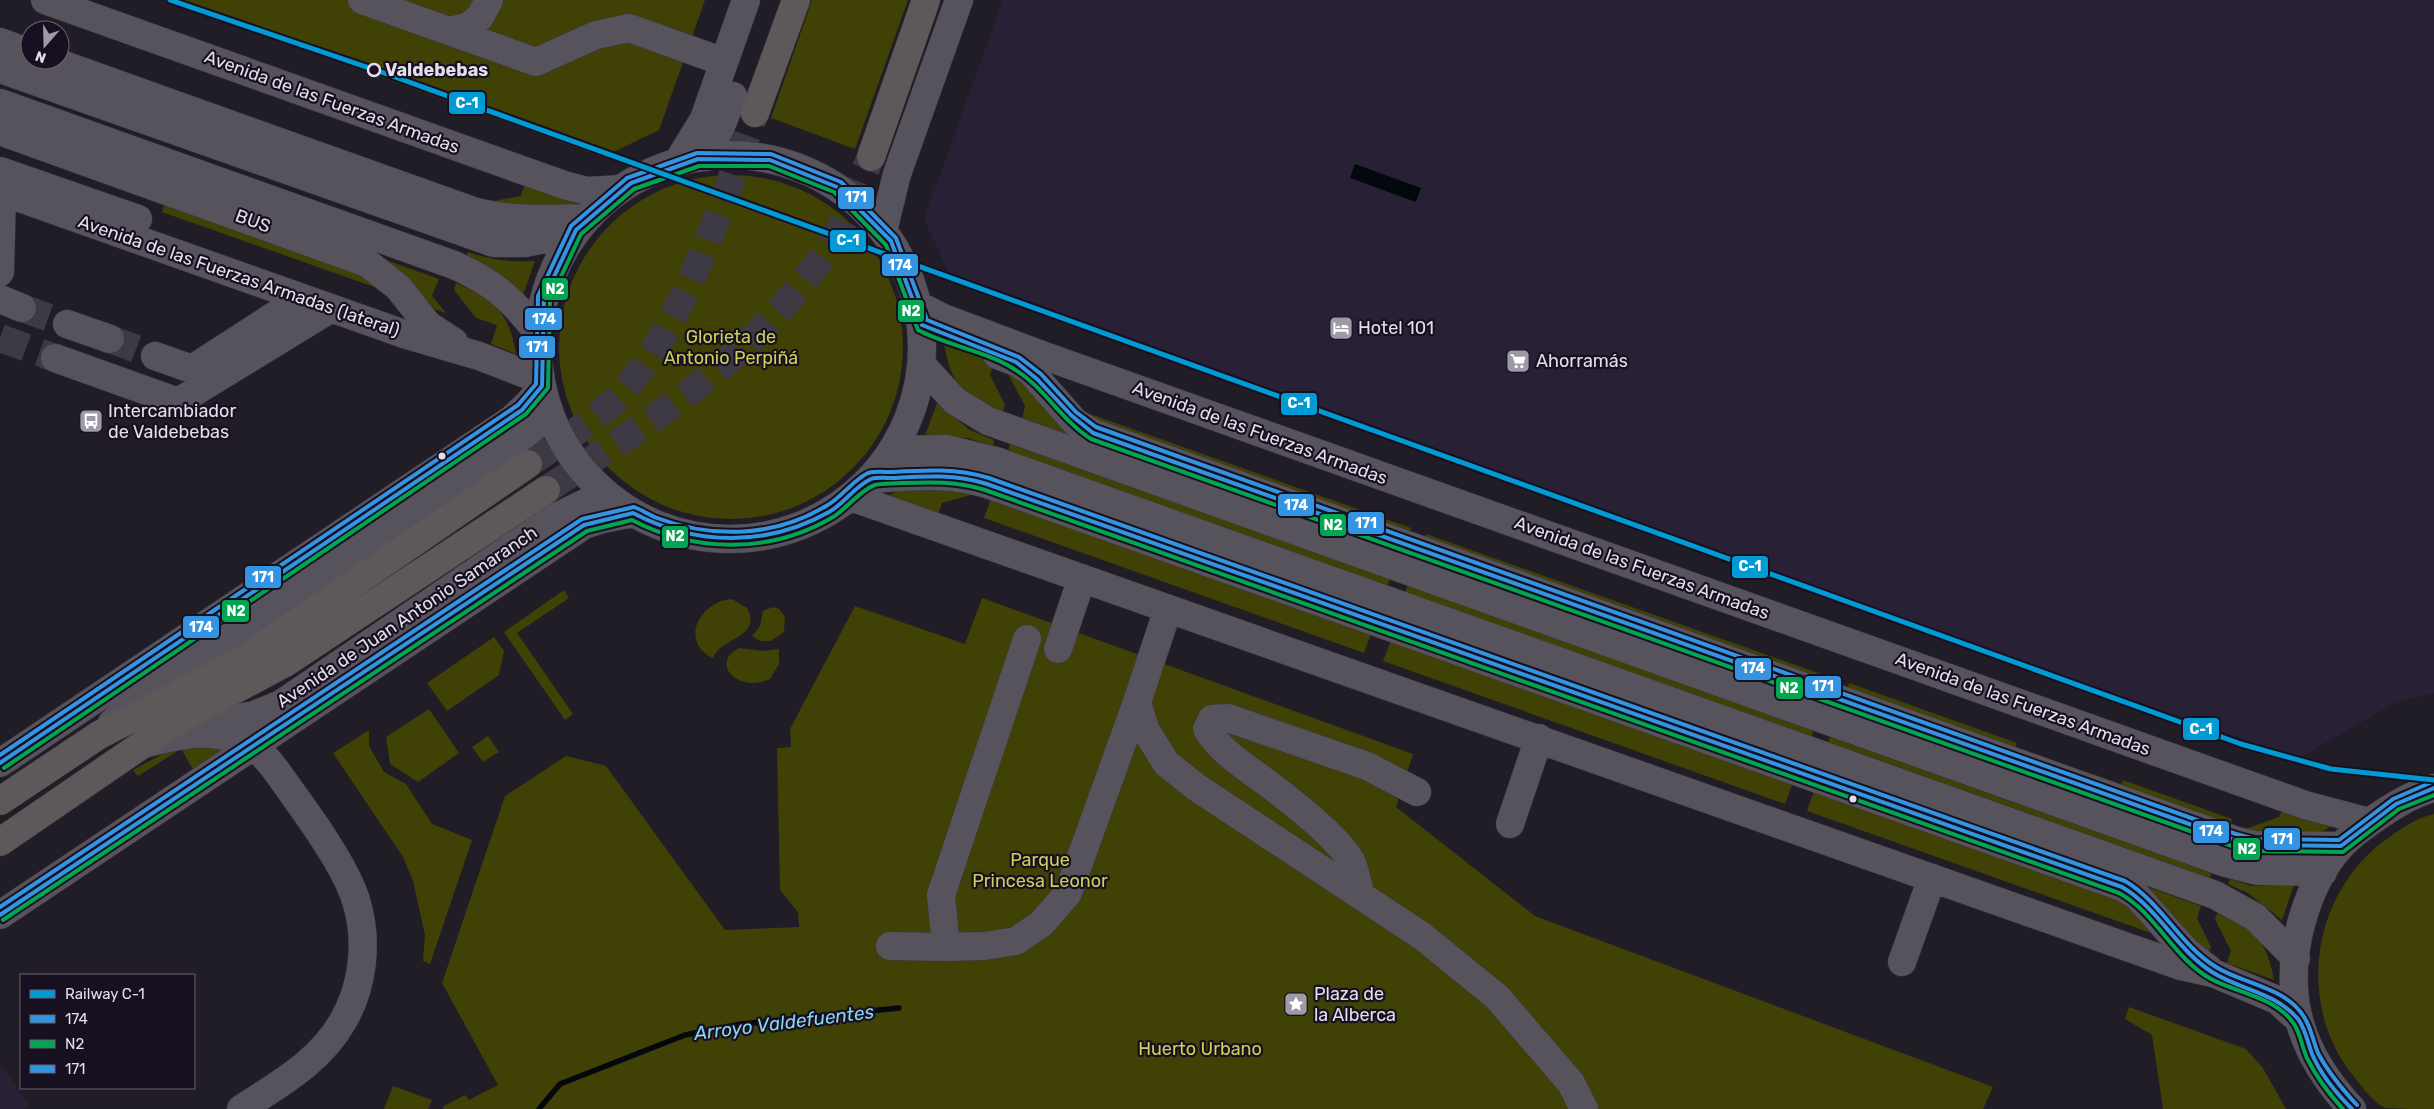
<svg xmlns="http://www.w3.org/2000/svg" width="2434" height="1109" font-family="Rubik,sans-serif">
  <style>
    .built { fill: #282035 }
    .green { fill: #404105 }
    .water { fill: #03080d }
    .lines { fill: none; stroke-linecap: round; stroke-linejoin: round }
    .stream { stroke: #03080d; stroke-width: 5.5 }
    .minor-tunnel { stroke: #3e3a43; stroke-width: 28; stroke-dasharray: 28 14; stroke-linecap: butt }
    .major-tunnel { stroke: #3e3a43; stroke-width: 28; stroke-dasharray: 28 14; stroke-linecap: butt }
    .minor-casing { stroke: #3a373e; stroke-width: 29 }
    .major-casing { stroke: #3a373e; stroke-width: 29 }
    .minor { stroke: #57535c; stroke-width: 28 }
    .major { stroke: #5d5859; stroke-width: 28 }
    .bus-1-casing { stroke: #171020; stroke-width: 8 }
    .bus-2-casing { stroke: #171020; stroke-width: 8 }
    .bus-3-casing { stroke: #171020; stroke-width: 8 }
    .bus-1 { stroke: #3394e2; stroke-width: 4 }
    .bus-2 { stroke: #00a651; stroke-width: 4 }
    .bus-3 { stroke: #3394e2; stroke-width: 4 }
    .rail-1-casing { stroke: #171020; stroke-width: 9 }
    .rail-1 { stroke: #009ad5; stroke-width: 5 }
    .stop-dot { fill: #171020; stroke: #e2deea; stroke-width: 2.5 }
    .bus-dot { fill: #e2deea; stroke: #171020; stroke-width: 2 }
    .labels { text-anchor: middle; stroke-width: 4.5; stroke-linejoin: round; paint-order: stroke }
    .stop-label { font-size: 18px; font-weight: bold; fill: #e2deea; stroke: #171020; text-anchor: start }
    .street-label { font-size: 18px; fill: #e2deea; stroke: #171020 }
    .poi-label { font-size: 18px; fill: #e2deea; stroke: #171020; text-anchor: start }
    .park-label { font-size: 18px; fill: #cdd159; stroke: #171020 }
    .water-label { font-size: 19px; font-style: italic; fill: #8ad5f4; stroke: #171020 }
    .line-badge { stroke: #171020; stroke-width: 2 }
    .badge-label { font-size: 14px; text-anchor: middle; font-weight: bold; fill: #fff }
  </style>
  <rect width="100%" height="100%" fill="#211d26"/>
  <path class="built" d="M1003 0H2434V693L2395 703 2297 759 951 278 924 219Z
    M0 1063 29 1105 23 1109H0Z"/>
  <path class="green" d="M166 0H705L659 130 603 157Z
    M812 0H908L855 149 771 118Z
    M559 347a172 172 0 1 1 344 0a172 172 0 1 1-344 0Z
    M525 183 577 203 543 214 488 202 521 196Z
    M166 200 371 272 394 294 162 212Z
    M468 252C491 260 510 262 535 261L523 295C506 277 489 267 466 258Z
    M366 253 439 279 432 296 446 313 417 303Z
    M456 283C494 298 509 313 516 354L491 344 497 325 476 318 454 290Z
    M944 343 994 362 990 375 1005 405 1002 414C965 392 951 389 944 343Z
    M1009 365 1086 442 1022 419 1025 406 1007 372Z
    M937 403 970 430 994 440 993 446 968 438 925 436Z
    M1076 409 1411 528 1407 539 1093 428Z
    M1010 444 1390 579 1387 587 1008 452Z
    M919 482 974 494 942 503 938 515 886 497 904 487Z
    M993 493 1373 628 1364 653 984 518Z
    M1426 534 1832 678 1828 688 1423 545Z
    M1408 585 1814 729 1811 738 1404 594Z
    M564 590 569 598 517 633 573 714 565 720 504 632Z
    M982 598 1413 754 1396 807 1535 916 1993 1087 1983 1109H443L444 1106 465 1095 469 1100 498 1085 442 983 505 796 566 756 606 766 725 930 799 927 798 912 780 890 777 748 791 747 790 729 855 606 965 644Z
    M732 599 747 608C763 638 721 637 713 658 679 643 699 601 732 599Z
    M773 607 779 609 785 617 784 632 771 641H760L752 636 760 626 763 611Z
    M1393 635 1795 777 1785 804 1383 661Z
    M494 637 504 651 499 675 447 711 427 683Z
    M739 648 763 651 779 649V664L770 679C736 694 710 662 739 648Z
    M1849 683 2017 743 2015 749 2089 776 2090 773 2121 784 2123 780 2232 819 2228 831 1845 695Z
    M429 709 459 753 418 782 390 764 386 737Z
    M369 730V746L384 772 406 784 432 824 472 840 430 964 423 961 425 935 413 881 403 857 333 753Z
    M488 736 499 752 483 762 472 747Z
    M1830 737 2212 873 2210 878 1828 742Z
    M192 744 237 750 197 776 181 749 138 776 133 770 177 746Z
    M1819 770 2201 906 2197 918 2211 947 2208 956 2139 888Z
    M1816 785 2132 898 2165 938 1807 811Z
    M2283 807 2331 826 2317 835 2245 837 2248 828 2279 817Z
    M2434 814V1109C2423 1109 2394 1109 2385 1108 2370 1100 2361 1085 2351 1073 2294 999 2314 887 2391 836 2405 826 2417 818 2434 814Z
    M2230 879 2252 886 2294 885 2282 920 2248 893 2228 884Z
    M2218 911C2253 923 2268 944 2274 980L2227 963 2231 951 2215 919Z
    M2129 1007 2246 1049 2263 1068 2286 1109H2163L2152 1035 2125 1019Z
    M393 1086 432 1100 428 1109H384Z"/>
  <path class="water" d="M1355 164 1421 188 1416 202 1350 178Z"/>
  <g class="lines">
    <path class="stream" d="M539 1109 560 1084 685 1035 741 1024 899 1008"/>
    <path class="minor-tunnel" d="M22 308 67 324
      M0 338 55 358
      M110 339 155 356"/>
    <path class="major-tunnel" d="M528 464C557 444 589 425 614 401 682 334 722 202 755 113
      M546 490C638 429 734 372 802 283 815 267 829 249 839 230 851 206 860 181 871 157"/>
    <g class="minor-casing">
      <path id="minor" d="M45 0 564 185 587 191 621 189
        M362 0 449 31 467 27 480 17 489 0
        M449 31 536 62 596 35 629 28 724 62
        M0 42 30 53
        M50 60 473 211C510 221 546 219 584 218
        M0 69 494 243H525L576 233
        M0 103 454 265C494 283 511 298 538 333
        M0 131 367 263 398 287 428 325 454 342
        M538 347a192 192 0 1 1 384 0a192 192 0 1 1-384 0Z
        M706 157 721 126 733 96
        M677 163 704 119 746 0
        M0 171 138 219
        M0 191 404 334 479 356 541 380
        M883 231 897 174 959 0
        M0 272 2 192
        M0 299 22 308
        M918 305 941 317 1042 355 2305 805 2369 822
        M67 324 110 339
        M997 355 1016 362 1030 371 1075 422 1093 433 2234 840 2254 845 2341 846
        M155 356 192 369 302 298
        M55 358 178 402 330 309
        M922 365 955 401 988 421 2226 863 2257 871 2323 872
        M893 450 947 449 996 461 2215 895 2255 917 2296 958
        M871 479C912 476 948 472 987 484L2122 887 2136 895 2187 952 2210 970
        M851 497 2181 966 2213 973 2277 1000 2299 1020
        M1168 609 1137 702 1145 729 1166 763 1196 787 1422 936 1497 997 1571 1083 1584 1109
        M1027 639 941 895 946 947 984 946 1016 941 1041 924 1068 893 1137 702
        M1058 649 1082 578
        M112 723 153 688 523 436 538 423 549 410
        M198 726 254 715 281 704 556 517 587 502 608 496
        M144 744C180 735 208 727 244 742 267 752 280 777 295 797 314 823 349 873 357 904 368 942 363 987 343 1021 320 1062 279 1084 241 1109
        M0 763 512 419 529 403 542 386
        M1510 824 1539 738
        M1361 896C1358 886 1356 873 1352 863 1341 839 1285 796 1263 780 1243 765 1220 751 1207 729L1212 719 1228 718 1367 766 1417 792
        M0 915 584 525 603 519 633 513
        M890 946 946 947
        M1902 962 1932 878
        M2352 1109C2321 1076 2296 1034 2294 988 2291 941 2309 881 2341 846 2354 832 2371 821 2386 811 2402 801 2415 793 2434 788"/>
    </g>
    <g class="major-casing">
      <path id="major" d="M755 113 796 0
        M871 157 926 0
        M0 801 99 735 238 663 528 464
        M0 842 178 720 285 663 546 490"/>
    </g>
    <use href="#minor" class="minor"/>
    <use href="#major" class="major"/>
    <g class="bus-1-casing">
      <path id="bus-1" d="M0 763 522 410 542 386 544 298 576 230 631 183 698 159 770 160 837 187 891 241 922 325 1016 362 1037 379 1072 416 1093 433 2234 840 2254 845 2341 846 2396 804 2434 788
        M0 915 584 525 633 513C696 546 767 547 829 512 844 504 855 486 871 479 876 477 887 478 893 478 926 476 955 474 987 484L2122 887C2158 908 2177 950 2212 972 2240 990 2275 992 2298 1019 2305 1028 2308 1043 2312 1054 2321 1075 2336 1093 2352 1109"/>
    </g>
    <g class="bus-2-casing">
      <path id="bus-2" d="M4 768 526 414 548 388 550 300 581 234 634 189 699 166H769L834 192 886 245 918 330C946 345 988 352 1014 369 1044 387 1061 420 1091 439L2232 846 2254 851 2343 852 2399 809 2434 795
        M3 920 587 531 632 520C695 553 771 554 833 517 845 510 863 488 875 485 884 483 893 484 902 483 931 482 957 481 985 490L2119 893C2156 913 2173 958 2211 979 2237 993 2276 997 2294 1024 2301 1034 2302 1049 2308 1060 2317 1078 2329 1094 2343 1109"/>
    </g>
    <g class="bus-3-casing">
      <path id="bus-3" d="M0 755 518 405 536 384 538 296 571 226 627 178 697 153 771 154 841 182 896 238 927 320 1019 357 1041 374 1076 412 1096 427 2236 834 2255 839 2339 840 2393 799 2432 782
        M0 907 582 519 634 507C642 510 649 515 657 518 713 539 775 537 826 506 841 498 853 480 868 473 874 471 884 472 891 472 925 470 956 468 989 478L2125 881C2161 902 2180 945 2216 967 2243 984 2286 987 2304 1017 2311 1027 2313 1041 2318 1053 2328 1072 2342 1089 2357 1105"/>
    </g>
    <use href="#bus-1" class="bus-1"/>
    <use href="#bus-2" class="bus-2"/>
    <use href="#bus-3" class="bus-3"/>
    <g class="rail-1-casing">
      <path id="rail-1" d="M170 0 384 73 2241 744 2331 769 2434 780"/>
    </g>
    <use href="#rail-1" class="rail-1"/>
  </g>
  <defs>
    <g id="hotel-square" transform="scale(1.25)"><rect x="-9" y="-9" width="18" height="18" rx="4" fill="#9e9aa5" stroke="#171020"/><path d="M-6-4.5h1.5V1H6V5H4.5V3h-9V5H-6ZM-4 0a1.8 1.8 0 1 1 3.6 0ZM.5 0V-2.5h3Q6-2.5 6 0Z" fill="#fff"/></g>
    <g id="supermarket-square" transform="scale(1.25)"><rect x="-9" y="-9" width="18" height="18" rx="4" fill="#9e9aa5" stroke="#171020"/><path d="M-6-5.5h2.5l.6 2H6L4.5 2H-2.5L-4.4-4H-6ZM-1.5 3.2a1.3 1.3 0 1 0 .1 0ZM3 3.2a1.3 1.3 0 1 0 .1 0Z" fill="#fff"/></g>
    <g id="bus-square" transform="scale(1.25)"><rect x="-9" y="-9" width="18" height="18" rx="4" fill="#9e9aa5" stroke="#171020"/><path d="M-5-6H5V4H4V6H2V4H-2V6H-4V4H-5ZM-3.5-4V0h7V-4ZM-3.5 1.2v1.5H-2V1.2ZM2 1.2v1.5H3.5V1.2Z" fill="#fff"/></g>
    <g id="sight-square" transform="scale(1.25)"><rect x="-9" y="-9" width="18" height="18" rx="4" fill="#9e9aa5" stroke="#171020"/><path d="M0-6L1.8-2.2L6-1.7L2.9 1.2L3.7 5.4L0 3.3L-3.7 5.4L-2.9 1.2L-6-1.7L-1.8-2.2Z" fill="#fff"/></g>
  </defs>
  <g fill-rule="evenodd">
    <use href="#hotel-square" x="1341" y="328"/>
    <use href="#supermarket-square" x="1518" y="361"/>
    <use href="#bus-square" x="91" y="421"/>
    <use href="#sight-square" x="1296" y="1004"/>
  </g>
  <circle class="stop-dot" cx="374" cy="70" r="6"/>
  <g class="bus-dot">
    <circle cx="442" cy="456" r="4.5"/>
    <circle cx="1853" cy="799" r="4.5"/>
  </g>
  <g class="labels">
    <g class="stop-label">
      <text x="385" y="76">Valdebebas</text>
    </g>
    <g class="street-label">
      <text transform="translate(332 102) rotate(20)" y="6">Avenida de las Fuerzas Armadas</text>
      <text transform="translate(253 221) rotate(20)" y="6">BUS</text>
      <text transform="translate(239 276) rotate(19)" y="6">Avenida de las Fuerzas Armadas (lateral)</text>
      <text transform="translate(1260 433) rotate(20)" y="6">Avenida de las Fuerzas Armadas</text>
      <text transform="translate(1642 568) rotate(20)" y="6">Avenida de las Fuerzas Armadas</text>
      <text transform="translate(407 617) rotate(-34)" y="6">Avenida de Juan Antonio Samaranch</text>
      <text transform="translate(2023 704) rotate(20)" y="6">Avenida de las Fuerzas Armadas</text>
    </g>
    <g class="poi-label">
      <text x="1358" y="334">Hotel 101</text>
      <text x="1536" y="367">Ahorramás</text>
      <text x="108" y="417">Intercambiador<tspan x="108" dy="21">de Valdebebas</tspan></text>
      <text x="1314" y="1000">Plaza de<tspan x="1314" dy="21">la Alberca</tspan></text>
    </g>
    <g class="park-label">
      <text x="731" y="343">Glorieta de<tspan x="731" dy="21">Antonio Perpiñá</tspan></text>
      <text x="1040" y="866">Parque<tspan x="1040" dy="21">Princesa Leonor</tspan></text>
      <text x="1200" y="1055">Huerto Urbano</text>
    </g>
    <g class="water-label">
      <text transform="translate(784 1022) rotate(-7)" y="7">Arroyo Valdefuentes</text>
    </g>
  </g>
  <g class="line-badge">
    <rect x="448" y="91" width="38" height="24" rx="5" fill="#009ad5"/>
    <rect x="837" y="186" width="38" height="24" rx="5" fill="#3394e2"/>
    <rect x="829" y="229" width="38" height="24" rx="5" fill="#009ad5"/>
    <rect x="881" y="253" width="38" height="24" rx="5" fill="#3394e2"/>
    <rect x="541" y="277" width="28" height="24" rx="5" fill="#00a651"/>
    <rect x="897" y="299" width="28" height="24" rx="5" fill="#00a651"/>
    <rect x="524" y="307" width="39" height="24" rx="5" fill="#3394e2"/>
    <rect x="518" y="335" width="38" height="24" rx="5" fill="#3394e2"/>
    <rect x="1280" y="392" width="38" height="24" rx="5" fill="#009ad5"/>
    <rect x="1277" y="493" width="38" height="24" rx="5" fill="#3394e2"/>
    <rect x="1347" y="511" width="38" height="24" rx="5" fill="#3394e2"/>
    <rect x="1319" y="513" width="28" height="24" rx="5" fill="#00a651"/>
    <rect x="661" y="525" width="28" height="24" rx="5" fill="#00a651"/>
    <rect x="1731" y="555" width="38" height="24" rx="5" fill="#009ad5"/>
    <rect x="244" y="565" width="38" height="24" rx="5" fill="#3394e2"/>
    <rect x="221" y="599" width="29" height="24" rx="5" fill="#00a651"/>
    <rect x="182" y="615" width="38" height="24" rx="5" fill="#3394e2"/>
    <rect x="1734" y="657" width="38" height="24" rx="5" fill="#3394e2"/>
    <rect x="1804" y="675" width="38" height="24" rx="5" fill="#3394e2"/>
    <rect x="1775" y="676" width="29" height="24" rx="5" fill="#00a651"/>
    <rect x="2182" y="717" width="38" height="24" rx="5" fill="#009ad5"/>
    <rect x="2192" y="820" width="38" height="24" rx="5" fill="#3394e2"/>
    <rect x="2263" y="827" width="38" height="24" rx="5" fill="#3394e2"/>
    <rect x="2232" y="837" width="29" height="24" rx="5" fill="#00a651"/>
  </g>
  <g class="badge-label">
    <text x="467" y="108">C-1</text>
    <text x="856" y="202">171</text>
    <text x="848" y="245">C-1</text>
    <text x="900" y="270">174</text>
    <text x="555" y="294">N2</text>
    <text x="911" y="316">N2</text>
    <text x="544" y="324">174</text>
    <text x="537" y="352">171</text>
    <text x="1299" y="408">C-1</text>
    <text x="1296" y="510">174</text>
    <text x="1366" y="528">171</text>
    <text x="1333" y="530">N2</text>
    <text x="675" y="541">N2</text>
    <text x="1750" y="571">C-1</text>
    <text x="263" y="582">171</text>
    <text x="236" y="616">N2</text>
    <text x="201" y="632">174</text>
    <text x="1753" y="673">174</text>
    <text x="1823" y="691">171</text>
    <text x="1789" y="693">N2</text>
    <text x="2201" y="734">C-1</text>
    <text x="2211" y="836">174</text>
    <text x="2282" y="844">171</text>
    <text x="2247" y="854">N2</text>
  </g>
  <rect x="20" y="974" width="175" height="115" fill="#171020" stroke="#686271"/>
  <rect x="30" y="990" width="25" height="8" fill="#009ad5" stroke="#686271"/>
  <text x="65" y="999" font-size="15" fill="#e2deea">Railway C-1</text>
  <rect x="30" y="1015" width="25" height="8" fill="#3394e2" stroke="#686271"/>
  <text x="65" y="1024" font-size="15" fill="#e2deea">174</text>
  <rect x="30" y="1040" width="25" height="8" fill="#00a651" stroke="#686271"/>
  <text x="65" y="1049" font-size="15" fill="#e2deea">N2</text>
  <rect x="30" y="1065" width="25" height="8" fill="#3394e2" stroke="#686271"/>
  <text x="65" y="1074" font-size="15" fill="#e2deea">171</text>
  <g transform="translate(45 45) rotate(200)"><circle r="24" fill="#171020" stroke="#686271"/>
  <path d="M0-4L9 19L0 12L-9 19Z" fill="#9e9aa5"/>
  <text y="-8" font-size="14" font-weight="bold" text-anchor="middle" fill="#e2deea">N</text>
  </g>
</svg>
